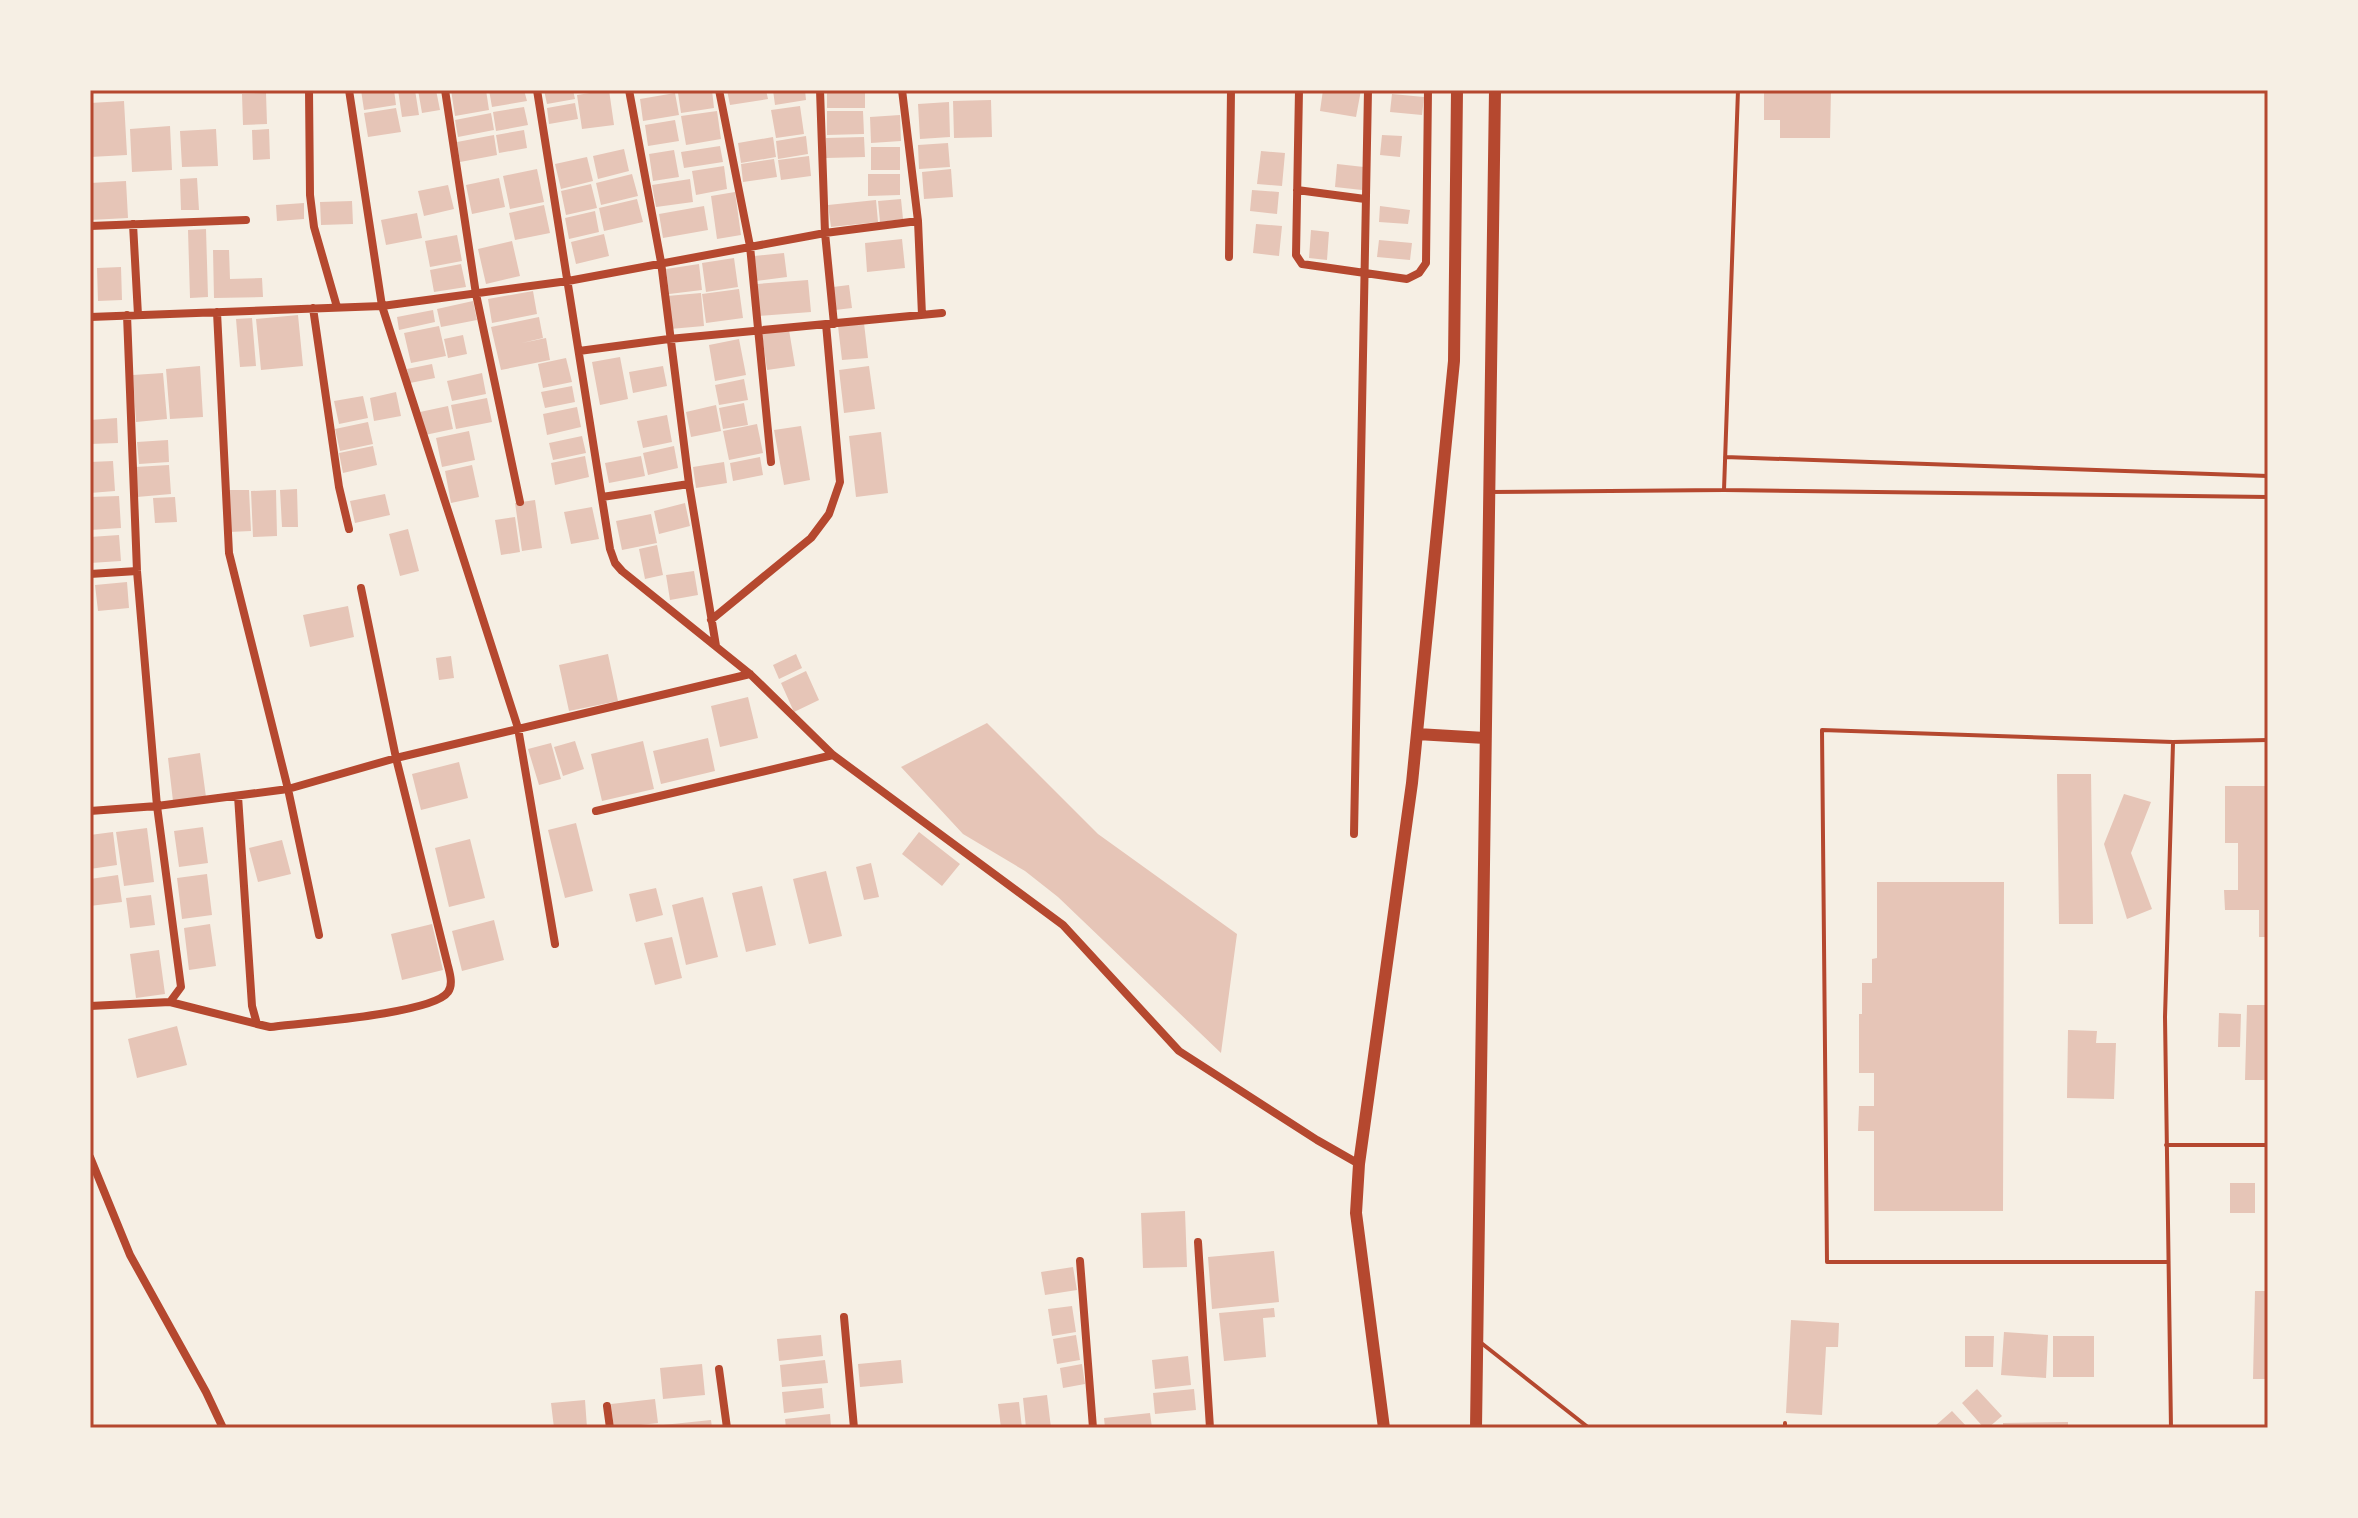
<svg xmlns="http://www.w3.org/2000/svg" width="2358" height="1518" font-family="Jost,sans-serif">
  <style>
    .building { fill: #e6c5b7 }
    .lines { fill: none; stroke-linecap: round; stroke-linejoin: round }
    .service { stroke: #b5482f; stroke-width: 4 }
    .minor { stroke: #b5482f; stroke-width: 8 }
    .secondary { stroke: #b5482f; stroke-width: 12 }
    .neatline { fill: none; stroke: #b5482f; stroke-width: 3 }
  </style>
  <rect width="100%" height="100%" fill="#f6efe4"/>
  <path class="building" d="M361 90H394L396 105 364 110Z
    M398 90H415L419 115 402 117Z
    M418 90H436L440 110 422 113Z
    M451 90H486L489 110 455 116Z
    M489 90H524L527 101 492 107Z
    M544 90H573L575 99 547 104Z
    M609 90 614 125 582 129 577 95Z
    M699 90H712L714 108 681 113 678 93Z
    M727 90H766L768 99 730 105Z
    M773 90H805L806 100 775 105Z
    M827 90H865V108H827Z
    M1323 90H1361L1356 117 1320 111Z
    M1764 90H1831L1830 138H1780V120H1764Z
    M266 93 267 124 243 125 242 94Z
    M675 93 679 115 643 121 640 99Z
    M1392 94 1424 97 1422 115 1390 112Z
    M991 100 992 137 954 138 953 101Z
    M124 101 127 155 90 157V103Z
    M949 102 950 137 920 139 918 104Z
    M575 103 578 119 549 124 547 108Z
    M800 106 804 134 776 138 771 110Z
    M524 107 528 125 496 131 493 112Z
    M396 108 401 132 368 137 364 113Z
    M717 111 721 139 686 145 681 116Z
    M827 111H863L864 134 827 135Z
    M491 113 494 130 458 137 455 120Z
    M900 115 901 141 871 143 870 117Z
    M675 120 679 141 648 146 645 125Z
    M170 126 172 170 132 172 130 129Z
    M216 129 218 166 182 167 180 131Z
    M269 129 270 159 253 160 252 130Z
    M524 130 527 148 499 153 496 135Z
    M494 135 497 155 460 162 457 142Z
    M1382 135 1402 136 1400 157 1380 155Z
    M806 136 808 154 778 159 776 141Z
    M773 137 776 157 741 163 738 143Z
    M864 137 865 157 826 158V138Z
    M948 143 950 167 919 169 918 145Z
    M720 146 723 162 684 168 681 152Z
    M871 147H900V170H871Z
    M624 149 629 171 598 179 593 156Z
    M674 150 679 177 653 181 649 154Z
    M1261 151 1285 153 1282 186 1257 184Z
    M809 156 811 176 781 180 778 160Z
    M587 157 593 181 561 189 555 164Z
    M774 159 777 177 743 182 741 164Z
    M1337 164 1364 167 1362 190 1335 187Z
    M724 166 727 189 696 195 692 171Z
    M537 169 544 202 510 209 503 176Z
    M951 169 953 197 924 199 922 172Z
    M632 174 638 196 601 205 596 183Z
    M868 174H900V195L868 196Z
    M197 178 199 210H181L180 179Z
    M499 178 505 207 472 214 466 185Z
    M690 179 693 202 656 207 652 185Z
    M126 181 128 218 90 220V183Z
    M591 184 597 208 566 215 561 191Z
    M448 185 454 209 424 216 418 191Z
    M1252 190 1279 192 1277 214 1250 211Z
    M735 192 741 235 717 239 711 196Z
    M637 199 643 222 604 231 599 208Z
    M901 199 903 219 880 222 878 201Z
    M876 200 878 222 831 227 828 205Z
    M352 201 353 224 321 225 320 202Z
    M304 203V219L277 221 276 205Z
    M544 205 550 233 515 240 509 213Z
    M704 206 708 230 663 238 659 214Z
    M1380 206 1410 210 1408 224 1379 222Z
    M595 211 599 232 569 239 565 218Z
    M417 213 422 238 386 245 381 220Z
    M1256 224 1282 226 1279 256 1253 253Z
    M206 229 208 297 190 298 188 230Z
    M1311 230 1329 232 1327 260 1309 258Z
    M604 234 609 256 576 264 571 242Z
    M457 235 462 261 430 267 425 241Z
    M902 239 905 268 867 272 865 243Z
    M1379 240 1412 243 1410 260 1377 257Z
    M512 241 520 276 486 284 478 249Z
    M213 250H229L230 279 262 278 263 297 214 298Z
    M784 253 787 277 756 281 754 256Z
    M734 258 738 287 706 292 702 263Z
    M461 264 466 287 434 292 430 270Z
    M699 264 702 290 669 294 666 269Z
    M121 267 122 300 98 301 97 268Z
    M808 280 811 312 759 316 757 284Z
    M849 285 852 308 835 310 833 287Z
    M739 289 743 318 706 323 702 294Z
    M533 291 537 314 492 323 488 299Z
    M701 293 704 326 670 329 667 296Z
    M473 301 477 320 441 327 437 309Z
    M433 310 435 322 399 330 397 317Z
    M298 315 303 366 261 370 256 319Z
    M539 317 543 338 522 343 546 338 550 360 501 370 491 327Z
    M252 318 256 366 240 367 236 319Z
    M864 323 868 358 842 360 838 326Z
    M439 326 446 356 411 363 404 333Z
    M789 330 795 366 767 370 762 334Z
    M463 335 467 354 448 358 444 339Z
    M739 339 746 375 715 381 709 345Z
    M620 357 628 399 600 405 592 362Z
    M566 358 572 382 543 388 538 364Z
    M432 364 435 378 410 383 407 369Z
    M200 366 203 417 170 419 166 369Z
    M663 366 667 386 633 393 629 372Z
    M869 366 875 409 844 413 839 370Z
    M163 373 167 419 136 422 133 375Z
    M482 373 486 394 452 401 447 381Z
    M744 379 748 400 719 405 715 385Z
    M572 386 575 402 545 408 541 392Z
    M396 392 401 416 374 421 370 398Z
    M363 396 368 418 339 424 334 401Z
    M487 398 492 422 456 429 451 405Z
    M744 403 748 425 723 429 719 408Z
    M716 405 721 431 691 437 686 412Z
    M448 406 453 429 425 435 420 412Z
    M577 407 581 427 547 435 543 414Z
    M667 415 672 442 643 448 637 421Z
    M117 418 118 443 90 444V420Z
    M368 422 373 444 340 451 335 429Z
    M757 424 763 453 729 460 723 431Z
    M801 426 810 480 784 485 774 430Z
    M469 431 475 460 442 467 436 438Z
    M881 432 888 493 856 497 849 436Z
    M582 436 586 453 553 460 549 443Z
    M168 440 169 462 139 464 137 442Z
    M373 446 377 465 343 473 339 453Z
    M674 446 678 468 648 475 643 453Z
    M585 456 589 477 555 485 551 463Z
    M641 456 645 476 609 483 605 463Z
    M760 457 763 475 733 481 730 463Z
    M113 461 115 491 90 493V462Z
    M724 462 727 483 696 488 693 467Z
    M169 465 171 494 137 497 135 467Z
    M472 465 479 497 451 503 445 471Z
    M297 489 298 527H282L280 490Z
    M228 490H249L251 531 229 532Z
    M276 490 277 536 253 537 251 491Z
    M385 494 390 515 355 523 350 501Z
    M119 496 121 528 90 530V497Z
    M175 497 177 522 155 523 153 498Z
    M535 500 542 548 522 551 515 503Z
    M685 503 690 526 659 534 654 511Z
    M592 507 599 539 571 544 564 512Z
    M651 514 657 543 622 550 616 521Z
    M515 517 520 552 501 555 495 520Z
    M408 529 419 571 400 576 389 534Z
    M119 535 121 561 90 563V537Z
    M657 545 663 575 645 579 639 549Z
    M694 571 698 595 670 600 666 575Z
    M127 582 129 608 98 611 95 585Z
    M348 606 354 637 310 647 303 615Z
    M608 654 618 701 569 711 559 665Z
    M796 654 802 668 779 679 773 665Z
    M451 656 454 678 439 680 436 658Z
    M806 671 819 700 794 712 781 683Z
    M748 697 758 738 720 747 711 706Z
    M987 723 1098 834 1237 934 1221 1053 1058 897 1025 871 963 834 901 767Z
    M708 738 715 771 661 784 653 751Z
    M575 741 584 769 563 776 554 747Z
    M643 741 654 789 602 801 591 754Z
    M551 743 561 779 539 785 528 749Z
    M200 753 206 797 173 801 168 758Z
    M459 762 468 798 421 810 412 774Z
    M2057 774H2091L2093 924H2059Z
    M2225 786H2268V937H2259V910H2225L2224 890H2238V843H2225Z
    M2124 794 2151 802 2131 853 2152 909 2127 919 2104 844Z
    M576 823 593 891 565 898 548 830Z
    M203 827 208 863 179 867 174 831Z
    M147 828 154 882 124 886 116 832Z
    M113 832 117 865 90 869V835Z
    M919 832 960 864 942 886 902 854Z
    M470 839 485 898 449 907 435 848Z
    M282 840 291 874 258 882 249 848Z
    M871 863 879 897 864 900 856 867Z
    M826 871 842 936 809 944 793 879Z
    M207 874 212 915 182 919 177 878Z
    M118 875 122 902 90 906V879Z
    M1877 882H2004L2003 1211H1874V1131H1858L1859 1106H1874V1073H1859V1014H1862V983H1872V959L1877 958Z
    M762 886 776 945 746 952 732 893Z
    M656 888 663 915 636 922 629 894Z
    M151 895 155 925 130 928 126 898Z
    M703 897 718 957 686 965 672 905Z
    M494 920 504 960 462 971 452 931Z
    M210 924 216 966 189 970 184 928Z
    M432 924 443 970 402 980 391 934Z
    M672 937 682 978 655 985 644 943Z
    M159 950 165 994 136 998 130 954Z
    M2247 1005H2268L2267 1080H2245Z
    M2219 1013 2241 1014 2240 1047H2218Z
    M177 1026 187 1065 137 1078 128 1039Z
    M2068 1030 2097 1031 2096 1043H2116L2114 1099 2067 1098Z
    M2230 1183H2255V1213H2230Z
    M1185 1211 1187 1267 1143 1268 1141 1213Z
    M1274 1251 1279 1302 1212 1309 1208 1257Z
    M1073 1267 1077 1290 1045 1295 1041 1272Z
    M2255 1291H2268V1379H2253Z
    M1072 1306 1076 1332 1052 1336 1048 1309Z
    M1274 1308 1275 1317 1263 1318 1266 1357 1224 1361 1219 1313Z
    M1791 1320 1839 1323 1838 1347H1826L1822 1415 1786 1413Z
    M2004 1332 2048 1335 2046 1378 2001 1375Z
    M821 1335 823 1356 779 1361 777 1339Z
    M1076 1335 1080 1360 1057 1364 1053 1339Z
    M1965 1336H1994L1993 1367H1965Z
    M2053 1336H2094V1377H2053Z
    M1188 1356 1191 1385 1155 1389 1152 1360Z
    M825 1360 828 1383 782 1387 780 1365Z
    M901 1360 903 1383 860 1387 858 1364Z
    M702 1364 705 1395 663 1399 660 1368Z
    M1082 1364 1085 1384 1063 1388 1060 1368Z
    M822 1388 824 1408 784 1413 782 1392Z
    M1194 1389 1196 1410 1155 1414 1153 1393Z
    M1977 1389 2002 1416 1988 1428H1984L1962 1403Z
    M1047 1395 1051 1428H1026L1023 1398Z
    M655 1399 658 1423 614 1428 611 1404Z
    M585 1400 587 1428H554L551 1403Z
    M1019 1402 1022 1428H1001L998 1404Z
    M1952 1411 1968 1428H1937L1935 1426Z
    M1150 1413 1152 1428H1105L1104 1418Z
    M830 1414 831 1428H786L785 1419Z
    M711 1420 712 1428H664L663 1425Z
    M2068 1422V1428H2003V1423Z"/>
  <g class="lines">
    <path class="service" d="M1725 457 2268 476
      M1724 490 1738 90
      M1490 492 1724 490 2268 497
      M2166 1145H2268
      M2168 1262H1827L1822 730 2173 742 2268 740
      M1480 1342 1589 1428
      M1785 1423V1428
      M2171 1428 2165 1017 2173 743"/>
    <path class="minor" d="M309 90 310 195 314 227 337 307
      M349 90 382 306 568 281 825 233 918 221
      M445 90 476 294 520 502
      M537 90 610 549 615 563 622 571 750 674 833 755 1063 925 1179 1051 1317 1140 1359 1164
      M719 90 750 246 771 462
      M820 90 825 233 834 324
      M902 90 918 221 922 315
      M1299 90 1296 255 1302 264 1407 279 1419 273 1426 263 1428 90
      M1297 190 1365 199
      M133 224 138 315
      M90 226 246 220
      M1229 257 1231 90
      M313 308 339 487 349 529
      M217 312 229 553 288 789 319 935
      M90 317 382 306 518 728 555 944
      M579 351 669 339 942 313
      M689 484 716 646
      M602 497 689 484 661 262 629 90
      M90 574 137 571
      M711 620 811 538 829 514 840 482 826 324
      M238 796 252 1006 257 1024 270 1027C301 1023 433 1014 448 992 454 984 449 971 447 962L396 758 361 588
      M90 811 157 806 288 789 396 758 750 674
      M596 811 833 755
      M1354 834 1368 90
      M170 1002 257 1024
      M90 1006 170 1002 181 987 157 806 137 571 127 315
      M90 1157 130 1255 206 1392 223 1428
      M1198 1242 1210 1428
      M1080 1261 1093 1428
      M844 1317 854 1428
      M719 1369 727 1428
      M607 1406 610 1428"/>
    <path class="secondary" d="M1417 734 1485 738
      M1384 1428 1356 1213 1359 1164 1412 783 1454 361 1457 90
      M1476 1428 1495 90"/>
  </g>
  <rect width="2358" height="1518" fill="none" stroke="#f6efe4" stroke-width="184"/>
  <rect x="92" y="92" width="2174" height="1334" class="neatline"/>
</svg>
